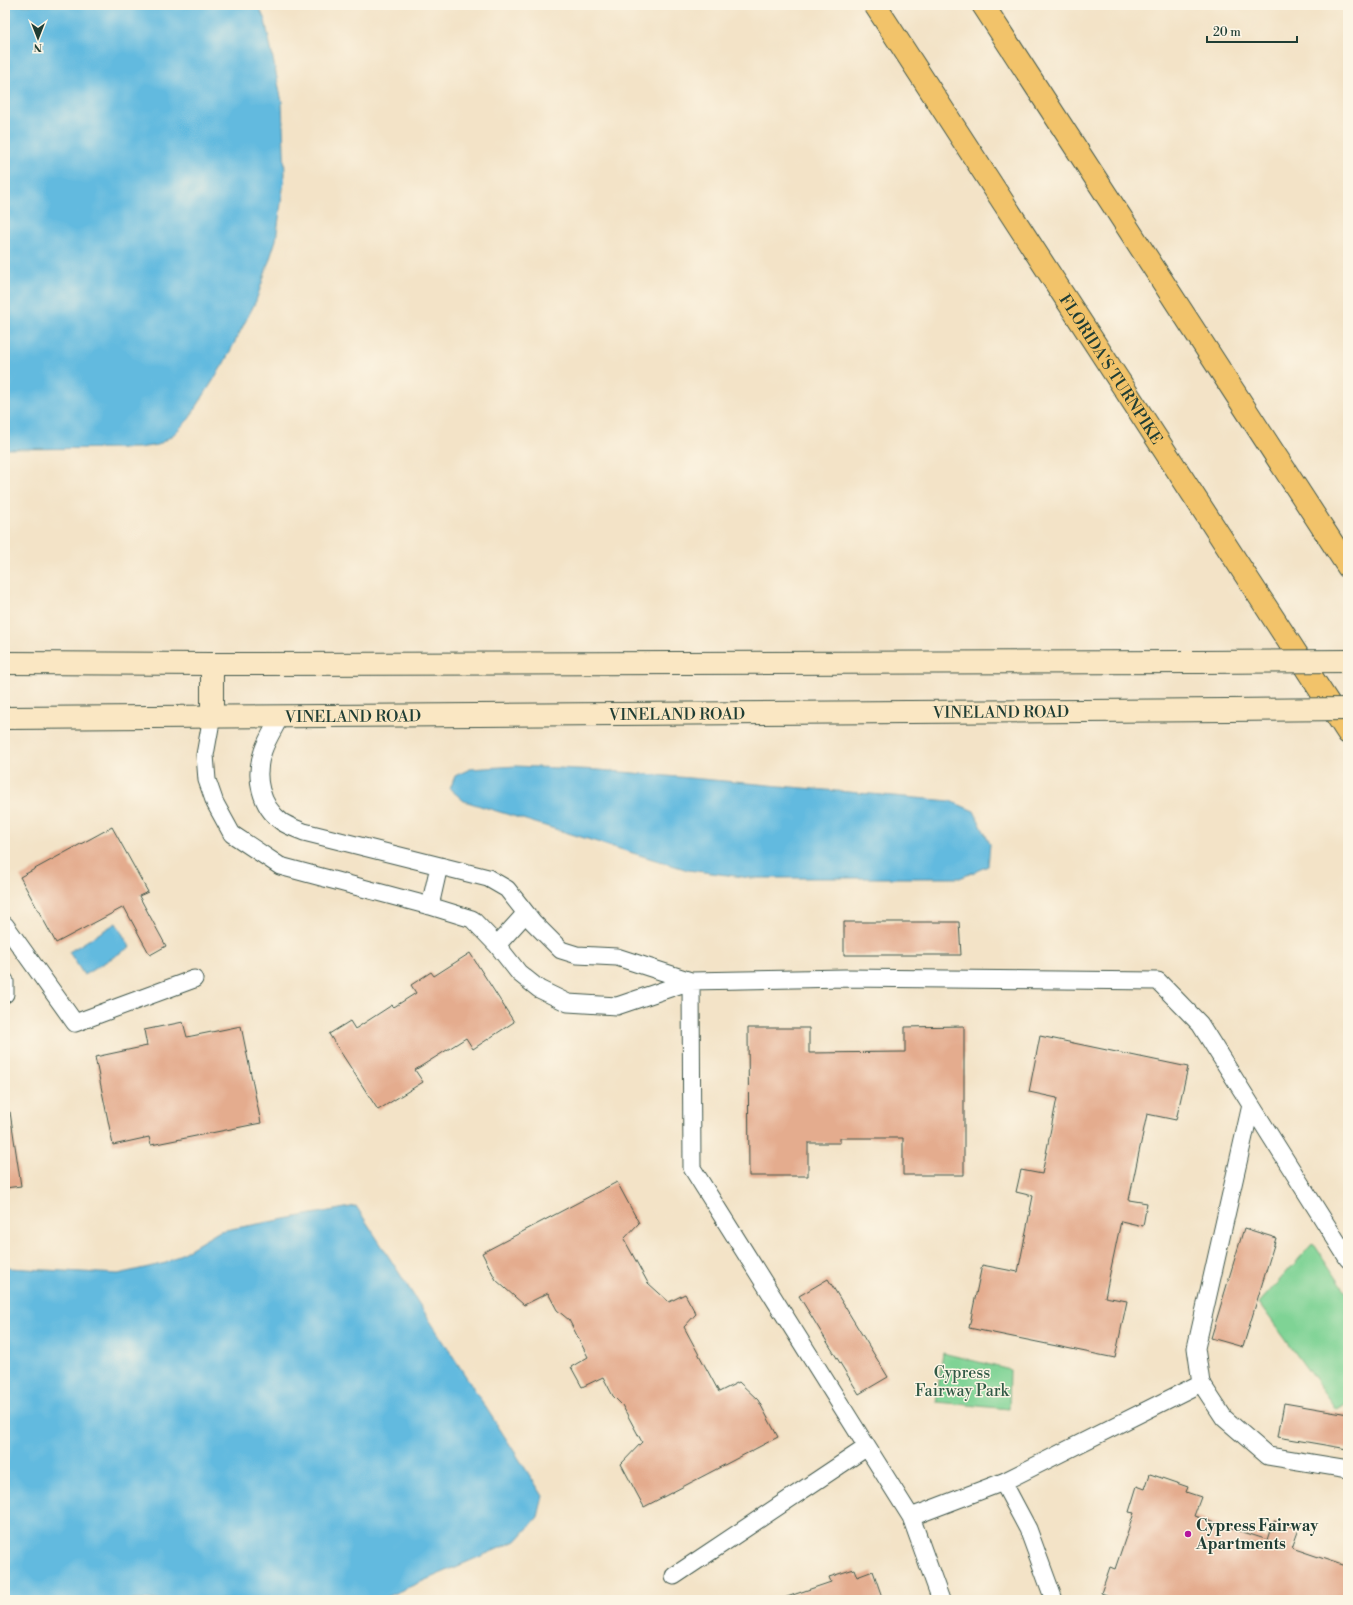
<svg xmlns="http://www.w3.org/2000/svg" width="1353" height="1605" font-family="'Libre Bodoni',serif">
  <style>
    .green { fill: #7fd395; stroke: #4f8864 }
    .water { fill: #62badf; stroke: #407c8a }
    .building { fill: #e4ac8e }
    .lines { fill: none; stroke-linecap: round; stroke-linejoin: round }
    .lane-casing { stroke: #3f564a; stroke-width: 19 }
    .secondary-casing { stroke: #3f564a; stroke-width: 24 }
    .highway-casing { stroke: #3f564a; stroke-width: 24 }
    .lane { stroke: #fff; stroke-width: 17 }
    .secondary { stroke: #fae7c3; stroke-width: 22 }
    .highway { stroke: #f2c36a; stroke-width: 22 }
    .secondary-bridge-casing { stroke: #3f564a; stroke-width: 24; stroke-linecap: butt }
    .secondary-bridge { stroke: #fae7c3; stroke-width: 22 }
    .poi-dot { fill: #b5179e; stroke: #fcf5e5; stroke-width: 1.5 }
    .labels { text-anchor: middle; stroke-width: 3; stroke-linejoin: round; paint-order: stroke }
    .street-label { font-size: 16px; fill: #1f3d34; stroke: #fcf5e5 }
    .park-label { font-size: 16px; fill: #325b47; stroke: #fcf5e5 }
    .poi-label { font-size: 16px; font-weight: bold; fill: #1f3d34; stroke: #fcf5e5; text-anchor: start }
  </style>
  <rect width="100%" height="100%" fill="#fcf5e5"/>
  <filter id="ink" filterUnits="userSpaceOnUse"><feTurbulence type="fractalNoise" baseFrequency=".025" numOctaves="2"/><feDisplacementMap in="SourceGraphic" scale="8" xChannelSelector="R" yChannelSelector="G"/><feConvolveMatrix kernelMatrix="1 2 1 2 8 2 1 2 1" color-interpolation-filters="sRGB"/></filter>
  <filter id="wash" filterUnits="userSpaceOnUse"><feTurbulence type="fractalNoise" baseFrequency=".012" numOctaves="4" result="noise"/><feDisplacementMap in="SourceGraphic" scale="16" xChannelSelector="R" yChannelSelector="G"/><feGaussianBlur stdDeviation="0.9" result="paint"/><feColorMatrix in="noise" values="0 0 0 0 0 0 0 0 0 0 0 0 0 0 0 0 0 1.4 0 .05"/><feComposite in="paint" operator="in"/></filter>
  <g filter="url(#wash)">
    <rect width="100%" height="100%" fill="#f3e3c7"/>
    <path class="green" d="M1313 1243 1348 1295V1402L1336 1409 1259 1303Z
      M943 1353 1010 1370 1009 1409 936 1402Z"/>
    <path class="water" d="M5 5H258L265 20 282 102 285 174 276 240 256 301 224 363 189 419 173 435 158 445 139 448 5 449Z
      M516 766 599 770 950 801 974 811 990 844 988 866 960 878H751L688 870 464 801 450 789 455 776 470 769Z
      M116 923 130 947 84 975 69 952Z
      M356 1206 543 1496 538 1517 516 1541 379 1600H5V1270L9 1268 118 1274 166 1263 220 1231Z"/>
    <g id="blocks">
      <path class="building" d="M112 827 148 892 139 896 166 946 150 955 124 907 56 943 20 877Z
        M844 922H959L961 955H844Z
        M470 953 514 1022 473 1049 466 1038 415 1070 423 1082 378 1110 329 1034 350 1021 355 1029 392 1005 394 1007 416 993 411 985 431 972 434 976Z
        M183 1022 187 1037 241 1026 261 1123 151 1145 149 1137 113 1145 95 1057 147 1046 144 1030Z
        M964 1026V1175H903V1138H840V1143H808V1176H749L748 1028H809V1053L905 1052V1027Z
        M1040 1036 1188 1067 1176 1120 1147 1114 1129 1200 1147 1203 1143 1226 1121 1221 1105 1297 1127 1301 1115 1358 969 1328 982 1265 1018 1272 1033 1196 1016 1192 1021 1170 1042 1174 1057 1098 1029 1092Z
        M10 1112 21 1186 5 1188V1113Z
        M617 1182 639 1223 624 1239 648 1283 669 1302 685 1294 696 1314 684 1327 719 1392 739 1382 758 1400 778 1437 644 1507 621 1464 642 1442 622 1405 613 1396 603 1377 582 1387 571 1367 588 1357 569 1320 557 1310 548 1293 524 1305 496 1280 482 1253Z
        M1244 1228 1276 1238 1243 1347 1211 1338Z
        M828 1279 888 1377 859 1394 799 1296Z
        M1284 1403 1348 1414V1449L1278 1437Z
        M1150 1474 1188 1487 1186 1492 1201 1497 1194 1516 1268 1540 1274 1521 1299 1529 1292 1548 1348 1567V1600H1105L1107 1595 1101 1593 1110 1567 1115 1569 1134 1513 1129 1512 1137 1486 1145 1489Z
        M854 1569 857 1577 873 1571 883 1600H778L831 1582 829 1577Z"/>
    </g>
  </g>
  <g filter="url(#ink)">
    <use href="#blocks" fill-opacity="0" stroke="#3f564a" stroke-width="1"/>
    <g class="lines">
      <g class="lane-casing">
        <path id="lane" d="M281 715C275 727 267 739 263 751 254 776 260 806 282 822 288 826 297 829 304 832L488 878 507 889 533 922 561 950 577 955 617 957 691 981
          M212 716 205 755 207 780 215 803 232 834 280 866 430 906 472 919 497 945 519 973 539 989 568 1003 617 1006 691 981 845 978 1158 981 1200 1024 1348 1259
          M430 906 439 866
          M5 925 75 1023 194 979
          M497 945 526 913
          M5 981V994
          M691 981 692 1168 911 1517 941 1600
          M1251 1105 1196 1348 1201 1383 1224 1418 1268 1456 1348 1469
          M1003 1482 1028 1529 1054 1600
          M911 1517 1003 1482 1201 1383
          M674 1576 867 1447"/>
      </g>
      <g class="secondary-casing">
        <g id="secondary">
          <path d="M5 663 212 664 1196 662"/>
          <path d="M212 716V664"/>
          <path id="s1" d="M5 718 1228 710"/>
        </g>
      </g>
      <g class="highway-casing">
        <g id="highway">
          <path id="s2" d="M875 5 1348 733"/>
          <path d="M983 5 1348 567"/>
        </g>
      </g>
      <use href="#lane" class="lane"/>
      <use href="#secondary" class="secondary"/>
      <use href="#highway" class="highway"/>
      <g class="secondary-bridge-casing">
        <path id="secondary-bridge" d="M1196 662 1348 661
          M1228 710 1348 709"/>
      </g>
      <use href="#secondary-bridge" class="secondary-bridge"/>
    </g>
  </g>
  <circle class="poi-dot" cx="1188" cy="1534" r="4"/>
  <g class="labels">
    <g class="street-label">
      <text dy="6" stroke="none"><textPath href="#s2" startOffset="434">FLORIDA'S TURNPIKE</textPath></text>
      <text dy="6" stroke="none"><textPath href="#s1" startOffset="996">VINELAND ROAD</textPath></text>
      <text dy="6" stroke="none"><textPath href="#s1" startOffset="672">VINELAND ROAD</textPath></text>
      <text dy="6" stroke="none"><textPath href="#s1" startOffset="348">VINELAND ROAD</textPath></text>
    </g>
    <g class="park-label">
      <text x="962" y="1378">Cypress<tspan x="962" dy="18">Fairway Park</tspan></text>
    </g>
    <g class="poi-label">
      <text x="1196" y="1531">Cypress Fairway<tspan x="1196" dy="18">Apartments</tspan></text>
    </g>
  </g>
  <rect width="1353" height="1605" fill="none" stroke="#fcf5e5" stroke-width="20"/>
  <g transform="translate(38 38) rotate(180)" stroke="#fcf5e5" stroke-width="3" paint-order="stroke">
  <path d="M0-3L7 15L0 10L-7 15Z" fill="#1f3d34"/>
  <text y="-6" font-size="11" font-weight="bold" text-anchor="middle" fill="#1f3d34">N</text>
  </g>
  <path d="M1207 36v6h90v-6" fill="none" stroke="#1f3d34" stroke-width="2"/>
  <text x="1213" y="36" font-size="12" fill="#1f3d34" stroke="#fcf5e5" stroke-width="3" paint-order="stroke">20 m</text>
</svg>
